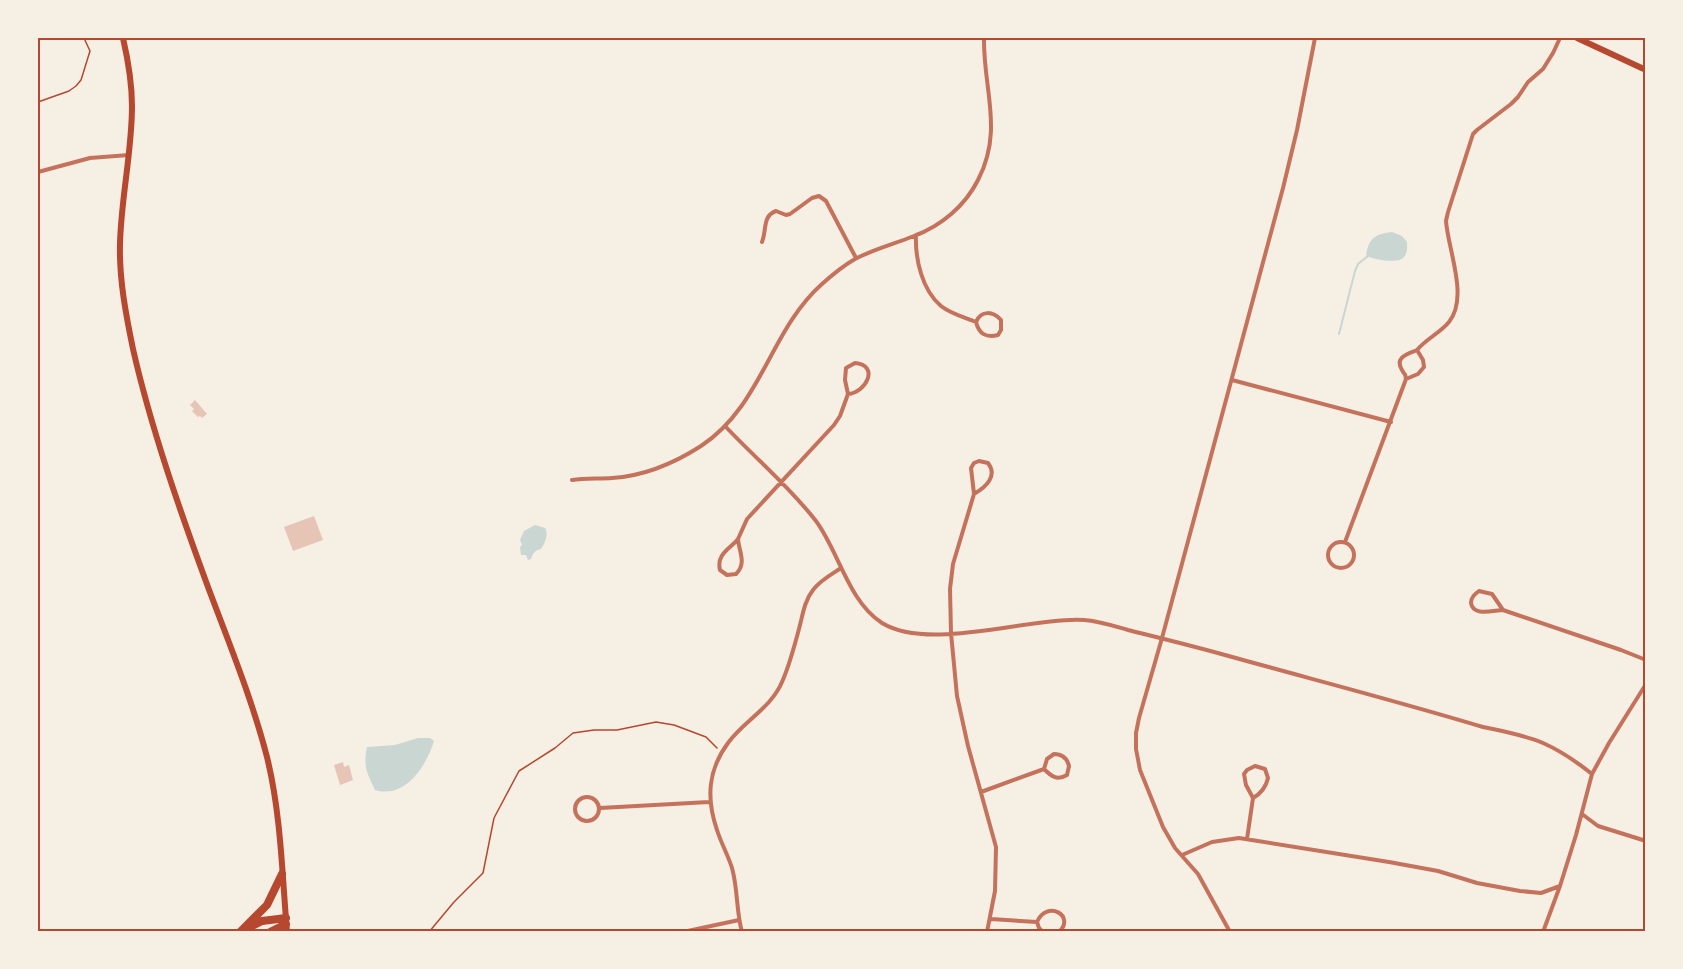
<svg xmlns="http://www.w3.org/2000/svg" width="1683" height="969" font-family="'Noto Serif',serif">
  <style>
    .water { fill: #c9d6d2 }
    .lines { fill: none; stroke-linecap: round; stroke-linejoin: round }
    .stream { stroke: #c9d6d2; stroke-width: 2 }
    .building { fill: #e6c5b7 }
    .path { stroke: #b5482f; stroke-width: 1.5 }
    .minor { stroke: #c5725c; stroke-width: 4 }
    .secondary { stroke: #b5482f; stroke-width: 6 }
    .motorway { stroke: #b5482f; stroke-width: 8 }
    .neatline { fill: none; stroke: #b5482f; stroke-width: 2 }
  </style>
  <rect width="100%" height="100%" fill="#f6efe4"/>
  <path class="water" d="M1392 232 1402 236 1407 242C1407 247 1408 252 1404 257 1399 264 1372 260 1366 255 1369 238 1375 234 1392 232Z
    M535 525 545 528C549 535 545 542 541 549 535 550 533 553 531 559L528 560 526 555H521L520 547 522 545 520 540 524 531Z
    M418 738H430L434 741C426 766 406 799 375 790 367 773 363 766 367 747L395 745Z"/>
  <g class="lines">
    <path class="stream" d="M1339 334 1355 271 1358 264 1368 256"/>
  </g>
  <path class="building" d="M195 400 207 414 202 418 200 416 198 417 192 411 194 409 190 405Z
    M314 516 323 540 293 551 284 527Z
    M343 762 344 767 349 765 353 780 340 785 334 765Z"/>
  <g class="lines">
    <path class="path" d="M38 102 69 91 76 86 81 80 90 51 84 38
      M429 932 454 902 483 873 494 818 519 771 555 748 573 733 594 730H617L656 722 674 725 706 737 717 748"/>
    <path class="minor" d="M38 172 90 158 129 155
      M916 235C915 259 922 290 941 306 951 314 964 317 976 322 981 310 993 311 1001 320V330L998 335C986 338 979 334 976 322
      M762 242C767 230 762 216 776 211L786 215 790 214 812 198 819 196 826 201 856 258
      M1417 350C1426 339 1440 333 1449 322 1469 297 1448 250 1446 221L1448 212 1473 134 1477 130 1511 104 1518 97 1528 82 1543 69 1553 53 1560 38
      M1417 350 1423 360 1424 367 1418 374 1406 379C1404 370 1407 379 1402 370 1394 357 1408 354 1417 350Z
      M855 363C880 365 866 393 848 394L845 380 846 368Z
      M1232 380 1391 422
      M725 426C755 458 789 486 816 521 839 552 848 601 882 623 930 652 1028 617 1084 620 1099 621 1114 626 1128 630 1160 638 1193 646 1225 655 1311 679 1397 701 1483 727 1503 731 1524 735 1543 743 1561 751 1577 762 1592 774
      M572 480C585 478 599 479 612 478 645 476 673 464 701 446 762 406 770 330 822 284 832 275 843 266 855 259 874 249 894 244 914 236 941 226 965 206 978 180 1004 130 983 89 984 38
      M974 494C986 487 998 476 988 463L979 461 974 463 971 468 974 494 953 564 950 589 951 633 957 696 968 746 996 847 995 891 987 932
      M738 539 747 519 834 425 840 416 848 394
      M738 539C739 552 747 563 736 574L727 575 720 570C716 554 730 549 738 539Z
      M1345 542 1406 379
      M1328 555a13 13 0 1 1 26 0a13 13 0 1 1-26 0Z
      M1479 591 1492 594 1503 610C1494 610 1473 617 1471 603 1471 597 1475 594 1479 591Z
      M1503 610 1621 650 1646 660
      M981 792 1044 769 1047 759 1054 754C1062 754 1067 758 1069 766L1067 775C1057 781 1051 776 1044 769
      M575 809a12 12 0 1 1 24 0a12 12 0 1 1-24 0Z
      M600 808 709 802
      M1582 814 1598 826 1646 841
      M1247 839 1253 798 1246 785 1244 774 1247 770 1255 766 1265 769 1268 778C1266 787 1262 793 1253 798
      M1182 855 1212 842 1239 838 1389 862 1438 871 1477 883 1520 891 1541 893 1560 886
      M991 919 1037 922
      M683 932 739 920
      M742 932C736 911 738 889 732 868 728 855 721 843 717 830 706 798 708 770 728 743 744 721 771 708 782 682 790 664 795 644 800 625 803 613 805 600 813 590 819 581 832 574 841 568
      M1043 932 1039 928 1037 922C1047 899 1076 916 1059 932
      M1230 932 1198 874 1175 848 1163 827 1140 770 1136 749V733L1139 718 1162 638 1283 188 1297 130 1315 38
      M1543 932 1560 886 1576 835 1592 774 1609 743 1646 684"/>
    <path class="secondary" d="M123 38C128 60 132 83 132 106 132 152 121 198 120 244 119 279 126 315 133 349 151 428 180 511 208 587 229 643 252 699 267 757 281 814 282 873 287 932
      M1577 38 1646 70"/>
    <path class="motorway" d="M250 927 262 921 286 918
      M240 932 267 905 282 874
      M270 932 286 924"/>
  </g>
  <rect width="1683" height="969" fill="none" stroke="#f6efe4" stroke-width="78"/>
  <rect x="39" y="39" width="1605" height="891" class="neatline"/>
</svg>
